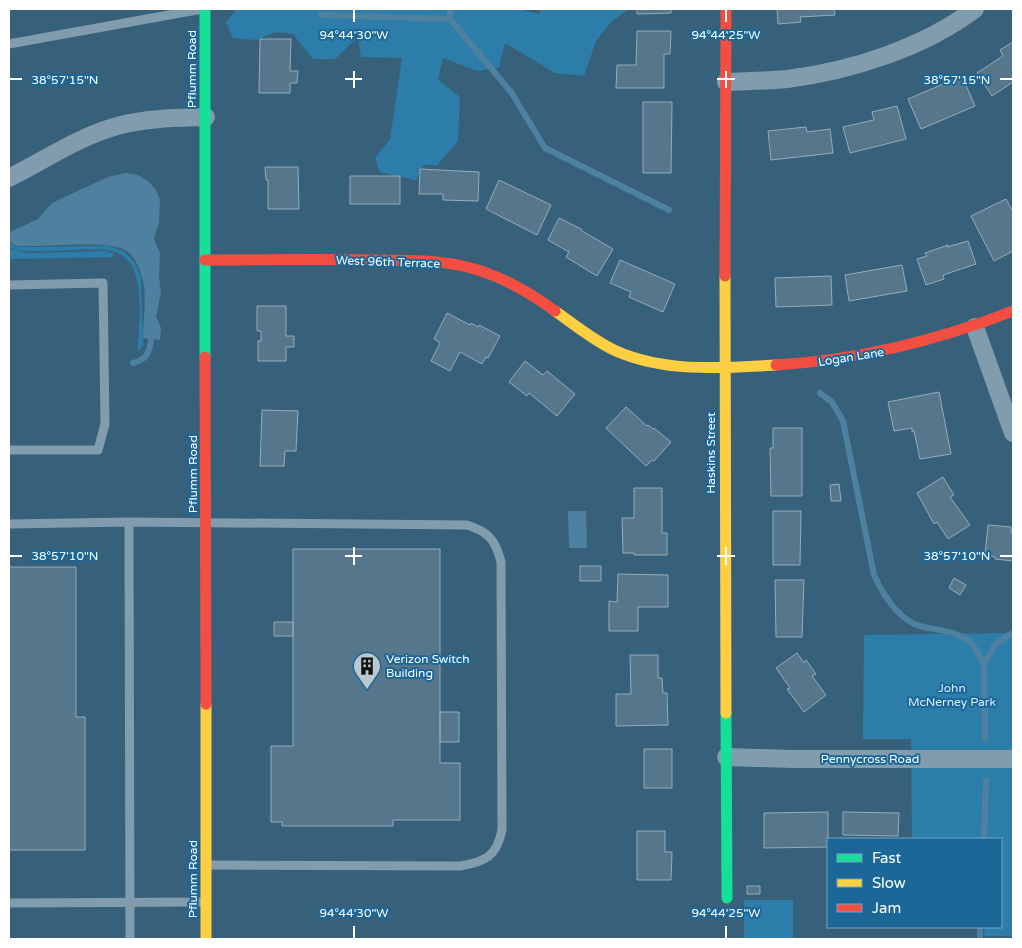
<svg xmlns="http://www.w3.org/2000/svg" width="1022" height="948" font-family="'Varela Round',sans-serif">
  <style>
    .green { fill: #2d7dab }
    .water { fill: #4e81a0 }
    .lines { fill: none; stroke-linecap: round; stroke-linejoin: round }
    .stream { stroke: #4e81a0; stroke-width: 6 }
    .building { fill: #56778b; stroke: #95acbb }
    .lane { stroke: #819cad; stroke-width: 9 }
    .street { stroke: #819cad; stroke-width: 18 }
    .fast { stroke: #16e098; stroke-width: 11 }
    .slow { stroke: #ffcf43; stroke-width: 11 }
    .jam { stroke: #f24e42; stroke-width: 11 }
    .ticks { fill: none; stroke: #fff; stroke-width: 2 }
    .labels { text-anchor: middle; stroke-width: 4; stroke-linejoin: round; paint-order: stroke }
    .street-label { font-size: 12px; fill: #fff; stroke: #1b6797 }
    .poi-label { font-size: 12px; fill: #fff; stroke: #1b6797; text-anchor: start }
    .park-label { font-size: 12px; fill: #d6edfb; stroke: #1b6797 }
    .ticks-label { font-size: 12px; text-anchor: middle; fill: #fff; stroke: #1b6797; stroke-width: 4; stroke-linejoin: round; paint-order: stroke }
  </style>
  <rect width="100%" height="100%" fill="#37617b"/>
  <path class="green" d="M237 9H517L540 14V9H627V10L611 22 596 41 584 76 555 73 505 43 499 67 477 71 443 58 438 80 460 97 458 141 437 165H423L416 180 380 172 375 158 390 139 402 58 361 57 358 37 335 59H313L293 34 276 32 256 40 233 38 226 22Z
    M9 241 14 246 20 247 108 246 125 252 135 263 141 278 143 342V346L138 351C138 323 150 260 112 251 97 247 64 251 47 251 36 251 17 252 9 247Z
    M9 249 29 253 105 251 113 253V257L9 259Z
    M1013 633V939L1012 936H984L985 927H1001V839H912L911 739H863L864 635Z
    M744 900H793V939H744Z"/>
  <path class="water" d="M126 173 138 175 149 182 156 190 160 200 159 223 154 239 160 253 159 276 161 293 156 316 161 328 160 340 143 338C143 320 147 299 143 281 140 270 136 258 127 251 108 239 42 248 16 246 11 244 9 239 9 233L12 231 38 219 52 203 108 177Z
    M568 511H586L587 548H569Z"/>
  <g class="lines">
    <path class="stream" d="M450 9V19
      M321 15 450 19 511 92 545 148 669 210
      M133 363C146 360 150 352 151 339
      M820 393 832 402 843 421 874 575C883 594 898 620 920 626 938 631 954 630 969 641 975 646 980 657 984 663
      M985 738 984 663 995 645 1007 636 1013 633
      M984 839 986 780
      M980 937V927"/>
  </g>
  <path class="building" d="M637 9H671V13L637 14Z
    M777 9H834L835 15 800 17 801 22 778 24Z
    M637 31H671L670 54H664V88H616L617 65H636Z
    M260 39H291L290 71H298L297 83H290V93H259Z
    M1013 42V82L992 96 977 73 1003 56 1000 50Z
    M962 76 975 106 921 129 908 99Z
    M643 102H672L671 173H643Z
    M897 106 906 139 850 153 843 127 874 120 872 112Z
    M806 127 807 132 830 129 833 153 771 160 768 131Z
    M265 167H298L299 209H268V180H266Z
    M420 169 479 172 478 201 443 200V194H419Z
    M350 176H400V204H350Z
    M499 180 551 205 537 235 486 209Z
    M1006 199 1012 210 1013 209V251L994 261 971 216Z
    M559 218 581 229 582 231 613 249 597 276 566 257 569 252 548 240Z
    M968 241 976 264 943 275 944 279 926 285 917 259 927 256 925 253 948 245 947 247Z
    M620 260 675 284 663 312 629 297 631 292 610 283Z
    M902 265 907 291 849 301 845 275Z
    M831 276 832 305 776 307 775 278Z
    M257 306H286V336H294V347H286V361H258V341H261V331H257Z
    M447 313 470 325 471 323 478 327 479 325 500 336 488 358 486 357 482 364 460 352 450 371 431 361 440 343 434 339Z
    M525 361 543 375 547 371 575 394 557 416 529 393 527 396 509 382Z
    M939 392 951 454 920 459 914 431 912 432V428L894 431 888 402Z
    M626 407 647 426 648 425 653 429 654 428 671 442 654 461 652 460 646 466 606 428Z
    M262 410 298 411 296 451H285L284 466H260Z
    M773 428H802V496H771L770 448H773Z
    M943 477 954 495 950 497 970 525 948 539 937 522 934 524 917 493Z
    M839 484 841 501H831L830 485Z
    M634 488H662V533H667V555H634V553H623L622 518H634Z
    M773 511H801L800 565H773Z
    M988 525 1011 527V533L1013 534V561L995 559V557L985 555Z
    M293 549H440V763H460V820H393V826H282V822H271V746H293Z
    M580 566H601V581H580Z
    M9 567H76V717H85V850H9Z
    M618 574 668 575V607H638V631H609V601L617 602Z
    M954 578 966 585 960 595 949 588Z
    M775 580H804L802 637H776Z
    M274 622H293V636H274Z
    M797 653 804 663 806 660 816 674 812 676 826 695 804 712 787 689 790 688 776 668Z
    M630 655H658V678H662L663 693H667L668 725 616 726V694H631Z
    M440 712H459V742H440Z
    M644 749H672V788H644Z
    M828 812V847L764 848V813Z
    M843 812 899 813 898 836 843 835Z
    M637 831H665V852H672L671 880H637Z
    M747 886H760V894H747Z"/>
  <g class="lines">
    <path class="lane" d="M9 44 202 9
      M9 285 103 283 105 424 98 450H9
      M129 522 130 939
      M9 524 129 522 467 525C488 531 496 541 501 562L502 830C497 856 485 862 460 866L207 865
      M9 903 206 902"/>
    <path class="street" d="M726 82C746 81 767 81 787 79 851 71 923 48 975 9
      M9 178C45 160 81 135 121 125 148 118 177 118 206 117
      M975 327 1013 433
      M726 757 792 759H1013"/>
    <path class="fast" d="M205 9V357
      M726 713 727 898"/>
    <path class="slow" d="M725 276 726 713
      M555 311C575 325 594 341 616 351 666 373 723 368 776 365
      M206 704V939"/>
    <path class="jam" d="M205 260C261 260 317 259 373 260 404 261 436 259 467 267 500 275 528 291 555 311
      M725 276 726 9
      M205 357 206 704
      M776 365C858 360 936 341 1013 311"/>
  </g>
  <path class="ticks" d="M354 10V22M726 10V22M354 71V88M726 71V88M10 79H22M345 79H362M717 79H735M1000 79H1012M354 547V565M726 547V565M10 556H22M345 556H362M717 556H735M1000 556H1012M354 926V938M726 926V938"/>
  <defs>
    <g id="building-pin" transform="scale(1.4375)"><path d="M0 17L-7.5 6A9.5 9.5 0 1 1 7.5 6Z" fill="#b9c8d1" stroke="#1b6797"/><path d="M-4-6H4V6H1V3H-1V6H-4ZM-2.5-4.3h1.7v1.8h-1.7ZM.8-4.3h1.7v1.8H.8ZM-2.5-1h1.7V.8h-1.7ZM.8-1h1.7V.8H.8Z" fill="#111"/></g>
  </defs>
  <g fill-rule="evenodd">
    <use href="#building-pin" x="367" y="666"/>
  </g>
  <g class="labels">
    <g class="street-label">
      <text transform="translate(192 69) rotate(-90)" y="4">Pflumm Road</text>
      <text transform="translate(388 262) rotate(2)" y="4">West 96th Terrace</text>
      <text transform="translate(851 357) rotate(-9)" y="4">Logan Lane</text>
      <text transform="translate(711 453) rotate(-90)" y="4">Haskins Street</text>
      <text transform="translate(193 474) rotate(-90)" y="4">Pflumm Road</text>
      <text x="870" y="763">Pennycross Road</text>
      <text transform="translate(193 879) rotate(-90)" y="4">Pflumm Road</text>
    </g>
    <g class="poi-label">
      <text x="386" y="663">Verizon Switch<tspan x="386" dy="14">Building</tspan></text>
    </g>
    <g class="park-label">
      <text x="952" y="692">John<tspan x="952" dy="14">McNerney Park</tspan></text>
    </g>
  </g>
  <g class="ticks-label">
    <text x="354" y="39">94°44'30"W</text>
    <text x="726" y="39">94°44'25"W</text>
    <text x="65" y="84">38°57'15"N</text>
    <text x="957" y="84">38°57'15"N</text>
    <text x="65" y="560">38°57'10"N</text>
    <text x="957" y="560">38°57'10"N</text>
    <text x="354" y="917">94°44'30"W</text>
    <text x="726" y="917">94°44'25"W</text>
  </g>
  <rect width="1022" height="948" fill="none" stroke="#ffffff" stroke-width="20"/>
  <rect x="827" y="838" width="175" height="90" fill="#1b6797" stroke="#76a4c1"/>
  <rect x="837" y="854" width="25" height="8" fill="#16e098" stroke="#76a4c1"/>
  <text x="872" y="863" font-size="15" fill="#ffffff">Fast</text>
  <rect x="837" y="879" width="25" height="8" fill="#ffcf43" stroke="#76a4c1"/>
  <text x="872" y="888" font-size="15" fill="#ffffff">Slow</text>
  <rect x="837" y="904" width="25" height="8" fill="#f24e42" stroke="#76a4c1"/>
  <text x="872" y="913" font-size="15" fill="#ffffff">Jam</text>
</svg>
